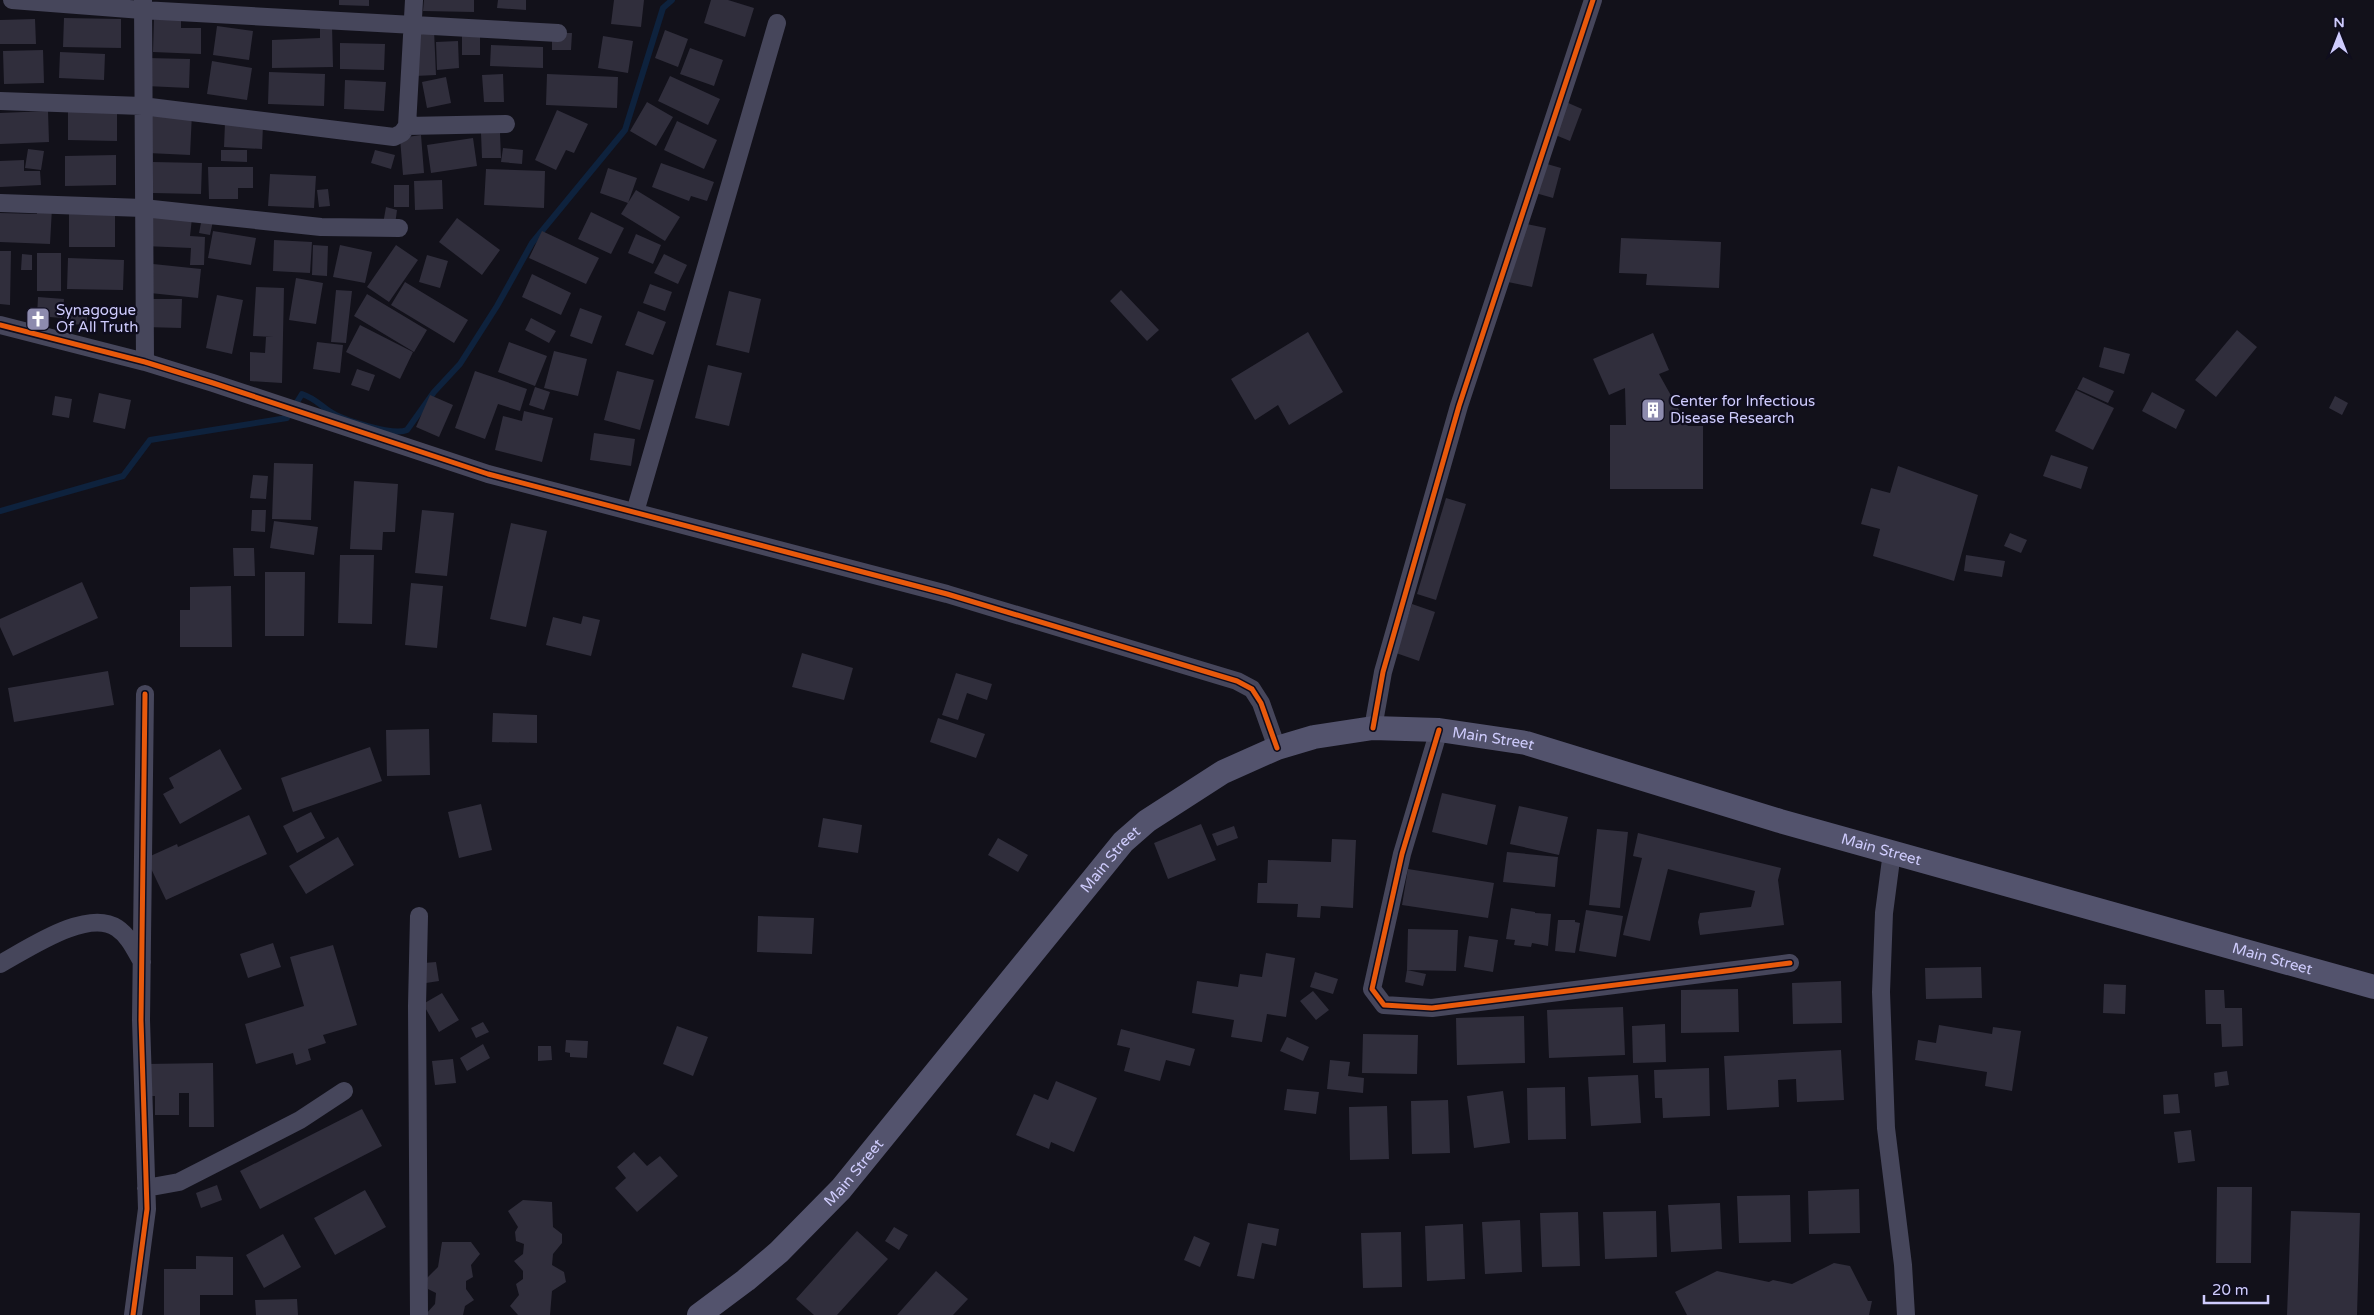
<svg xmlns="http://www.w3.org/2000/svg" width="2374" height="1315" font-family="'Varela Round',sans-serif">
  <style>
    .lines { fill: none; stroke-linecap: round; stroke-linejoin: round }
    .stream { stroke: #0e223d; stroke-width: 6 }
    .building { fill: #302e3c }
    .minor { stroke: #46465b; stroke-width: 18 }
    .secondary { stroke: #53536d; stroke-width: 24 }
    .cycleway-casing { stroke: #0f0d1e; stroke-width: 8 }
    .cycleway { stroke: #e8590c; stroke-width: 5 }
    .labels { text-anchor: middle; stroke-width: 4.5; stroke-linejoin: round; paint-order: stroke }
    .poi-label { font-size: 15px; fill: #cfccfd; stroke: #0f0d1e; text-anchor: start }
    .street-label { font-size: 15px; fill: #cfccfd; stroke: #0f0d1e }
  </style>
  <rect width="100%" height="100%" fill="#12111a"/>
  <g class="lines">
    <path class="stream" d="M0 511 123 476 150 440 287 418 302 394C314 398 319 404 329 411 342 420 393 436 407 430L434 392 460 364 497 306 532 243 625 130 663 8 672 0"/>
  </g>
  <path class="building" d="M339 0H369V6L339 5Z
    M424 0H474V12L423 11Z
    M498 0H526V10L497 8Z
    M614 0H644L641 27 611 24Z
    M711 0H728L754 8 745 37 704 23Z
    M154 17 181 18V28H201V54L153 52Z
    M64 18 121 19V48L63 47Z
    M35 19 36 44H0V20Z
    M332 25 333 67 272 68V40L320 38V26Z
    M217 26 253 31 249 60 213 55Z
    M462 29H480V55H462Z
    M434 30 436 75 415 76 414 31Z
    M665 30 688 39 678 67 655 58Z
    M552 33H572L571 50H552Z
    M603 36 633 41 628 73 598 68Z
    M458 41 459 68 437 70 436 42Z
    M340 43 385 44 384 70 340 69Z
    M491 45 543 47V68L490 66Z
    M690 48 723 60 714 86 680 74Z
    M43 50 44 83 4 84 3 51Z
    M60 52 105 54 104 80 59 78Z
    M147 58 190 59 189 88 146 86Z
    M212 61 252 68 247 100 207 94Z
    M269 72 325 74 324 106 268 104Z
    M503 74 504 102H484L482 75Z
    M547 74 618 77 617 108 546 105Z
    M670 76 720 99 708 125 658 101Z
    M446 77 451 103 427 108 422 82Z
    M345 80 386 82 384 111 344 109Z
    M647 102 673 117 656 146 630 131Z
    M1566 102 1582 109 1570 141 1553 134Z
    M557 110 588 124 574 153 566 150 556 170 535 160Z
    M48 111 49 142 0 144V113Z
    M68 111 117 112V141L68 140Z
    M149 112 192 113 190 155 148 153Z
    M677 121 717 140 704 169 664 150Z
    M225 123 263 125 262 149 224 147Z
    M481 133H500L501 158H482Z
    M421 135 424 173 403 175 400 138Z
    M473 138 477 166 431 173 427 145Z
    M503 148 523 150 522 164 501 162Z
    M28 149 44 151 41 170 25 168Z
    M221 150H247V162L221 161Z
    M375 150 395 155 391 169 371 163Z
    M116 155V185L65 186V156Z
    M24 160V171H40L41 185 0 187V161Z
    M153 162 202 163 201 194 153 193Z
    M1540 162 1561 168 1553 198 1532 192Z
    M661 163 714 182 707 201 691 196 689 201 652 187Z
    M208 167H253V188H238V199H209Z
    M608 168 637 178 628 203 600 193Z
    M486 169 545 171 544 208 484 205Z
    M270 174 316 176 314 208 268 206Z
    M442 180 443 209 415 210 414 181Z
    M394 185H409V207H394Z
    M328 189 330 206 319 207 317 190Z
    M636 190 680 217 665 241 621 214Z
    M386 207 397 210 395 225 383 224Z
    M37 208H52L50 244 0 242V213L37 214Z
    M591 212 624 228 611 254 578 239Z
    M69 214 115 215V247H69Z
    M146 216 192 218 190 236 205 237 204 265H190L191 248 144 246Z
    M202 218 213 221 210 235 199 233Z
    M457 218 500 250 482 275 439 242Z
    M1522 223 1546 228 1532 287 1508 282Z
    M213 231 256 238 251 265 208 258Z
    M542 231 599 258 586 284 529 258Z
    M636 234 661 245 653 264 628 253Z
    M1621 238 1721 242 1719 288 1646 285 1647 274 1619 273Z
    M274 240 312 242 310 273 273 271Z
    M313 245 328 246 327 276 312 275Z
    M340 245 372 252 365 283 333 277Z
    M396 245 418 260 389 302 367 287Z
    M0 251H11L10 305 0 304Z
    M37 253H61V291H37Z
    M22 254 32 255V270H21Z
    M664 254 687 265 678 284 654 273Z
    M427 255 448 261 440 288 419 282Z
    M68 258 124 260 123 290 67 289Z
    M153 264 201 269 198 298 150 293Z
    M532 274 571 293 561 315 522 297Z
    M296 278 323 283 316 324 289 320Z
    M405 282 468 320 454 343 391 305Z
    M650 284 672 292 665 311 643 303Z
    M256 287 284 288 282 383 250 381V352L265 353 266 337H273L253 336Z
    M336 290 352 291 346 343 331 342Z
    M1121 290 1159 330 1147 341 1110 301Z
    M729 291 761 299 749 353 716 345Z
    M367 294 427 330 414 352 354 316Z
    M217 295 243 300 232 354 206 348Z
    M38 297 64 299 62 318 37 316Z
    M146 299H182L181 328 145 327Z
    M87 307V324L65 325 64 308Z
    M580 308 602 316 592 344 570 336Z
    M638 311 666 322 653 355 625 345Z
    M531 318 556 331 549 343 525 330Z
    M360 325 413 352 400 379 346 352Z
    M2237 330 2257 347 2216 397 2195 380Z
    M1308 332 1343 392 1289 425 1278 405 1255 420 1231 379Z
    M1653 333 1669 370 1659 374 1688 426H1703V489H1610V425H1626L1625 388 1609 395 1593 359Z
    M317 342 343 345 340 373 313 369Z
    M509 342 547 356 535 386 498 372Z
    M2104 347 2130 354 2124 374 2099 367Z
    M554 351 587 359 578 396 544 388Z
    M708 365 742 373 729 426 695 418Z
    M357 369 375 375 369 391 351 385Z
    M475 371 527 389 520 411 498 404 485 439 455 428Z
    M617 371 654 380 640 430 604 420Z
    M2083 377 2114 391 2108 403 2077 389Z
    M535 387 550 392 544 410 529 405Z
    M2076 390 2114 408 2093 450 2055 431Z
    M2152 392 2185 410 2176 429 2142 411Z
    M99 393 131 400 125 429 93 422Z
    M430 395 453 405 439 437 416 427Z
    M55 396 72 399 69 418 52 415Z
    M2335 396 2348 403 2342 415 2329 408Z
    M524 411 553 418 542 462 495 450 503 416 522 421Z
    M594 433 635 439 631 466 590 460Z
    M2051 455 2088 467 2081 489 2043 476Z
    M274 463 313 464 311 520 272 519Z
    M1898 466 1978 495 1954 581 1873 556 1880 529 1861 524 1871 488 1890 493Z
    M253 475 268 476 266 499 250 498Z
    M354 481 398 484 395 532H383L382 550 350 549Z
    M1446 498 1466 504 1436 600 1417 594Z
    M252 510H266L265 532 251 531Z
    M422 510 454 513 447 576 415 573Z
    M274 521 318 527 314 555 270 548Z
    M511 523 547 531 526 627 490 619Z
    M2010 533 2027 540 2021 553 2004 546Z
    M233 548H254L255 576H234Z
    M340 555H374L372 624 338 623Z
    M1966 555 2005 561 2002 577 1964 571Z
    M265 572H305L304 636H265Z
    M82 582 98 618 13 656 0 627V619Z
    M411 583 443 586 437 648 405 645Z
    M231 586 232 647H180V610H190V587Z
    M1412 604 1435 612 1419 661 1396 653Z
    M583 616 600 620 591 656 546 645 553 617 581 624Z
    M802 653 853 668 844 700 792 687Z
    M108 671 114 705 14 722 8 688Z
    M956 673 992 684 987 700 967 693 958 720 942 715Z
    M493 713 537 715V743L492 742Z
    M938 718 985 734 976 758 930 742Z
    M429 729 430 775 387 776 386 730Z
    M370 747 382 781 293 812 281 778Z
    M220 749 242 789 180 824 163 794 174 788 169 778Z
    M1442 793 1496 805 1487 845 1432 832Z
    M481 804 492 850 459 858 448 812Z
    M1519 806 1568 817 1559 855 1510 844Z
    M311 812 325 838 297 853 283 826Z
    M249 815 267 854 166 900 146 858 177 844 178 847Z
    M823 818 862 825 858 853 818 847Z
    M1201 824 1216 860 1168 879 1154 843Z
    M1234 826 1238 838 1217 846 1212 834Z
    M1597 829 1628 832 1620 908 1589 905Z
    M1638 833 1781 868 1778 880 1784 925 1700 935 1698 922 1700 913 1751 907 1755 891 1668 869 1650 941 1623 935 1642 858 1633 856Z
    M338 837 354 865 306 894 289 866Z
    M998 838 1028 855 1018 872 988 855Z
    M1332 839 1356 840 1353 908 1321 906 1320 918 1297 917 1298 904 1257 903 1258 883H1267L1268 860 1331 862Z
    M1507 852 1558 857 1555 887 1503 882Z
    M1408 869 1494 883 1488 918 1402 905Z
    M1511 908 1535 912V913L1551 914 1548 946 1532 943 1531 947 1514 945 1515 940 1506 939Z
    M1586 910 1623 916 1616 957 1579 951Z
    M758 916 814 918 812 954 757 952Z
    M1558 920H1575V922L1580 923 1575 953 1555 951Z
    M1408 929 1458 930 1456 971 1407 970Z
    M1469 936 1498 940 1493 972 1464 967Z
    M273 943 281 967 248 978 240 954Z
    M333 945 357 1025 323 1035 326 1043 308 1049 311 1060 296 1065 293 1053 256 1064 245 1024 304 1006 290 957Z
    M1266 953 1295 958 1286 1017 1267 1014 1262 1042 1231 1037 1234 1020 1192 1013 1197 981 1238 987 1240 974 1262 977Z
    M436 962 439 981 426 983 424 963Z
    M1981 967 1982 998 1926 999 1925 968Z
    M1407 970 1426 974 1423 986 1405 982Z
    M1315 972 1338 979 1333 994 1310 987Z
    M1841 981 1842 1023 1793 1024 1792 983Z
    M2104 984 2126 985 2125 1014 2103 1013Z
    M1738 989 1739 1032 1681 1033V990Z
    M2205 990H2224L2225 1008H2242L2243 1046 2222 1047 2221 1024H2206Z
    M1313 991 1329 1010 1316 1020 1300 1001Z
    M442 993 459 1020 439 1032 423 1004Z
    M1623 1007 1625 1055 1549 1058 1547 1010Z
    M1524 1016 1525 1063 1457 1065 1456 1018Z
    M483 1022 489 1032 476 1038 471 1028Z
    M1665 1024 1666 1062 1633 1063 1632 1026Z
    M1939 1025 1992 1034 1993 1027 2021 1031 2012 1091 1985 1086 1987 1072 1915 1060 1918 1040 1936 1043Z
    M677 1026 708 1037 693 1076 663 1064Z
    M1121 1029 1195 1049 1190 1066 1166 1060 1160 1081 1124 1071 1130 1048 1117 1045Z
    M1363 1034 1418 1035 1417 1074 1362 1073Z
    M1287 1037 1309 1047 1303 1061 1280 1051Z
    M566 1040 588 1041 587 1058 570 1057V1053L565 1052Z
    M483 1044 490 1058 467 1071 460 1058Z
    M538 1046H551L552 1060 538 1061Z
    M1841 1050 1844 1100 1797 1102 1796 1079 1778 1080 1779 1107 1727 1110 1724 1056Z
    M453 1059 456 1083 435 1085 432 1061Z
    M1330 1060 1350 1062 1348 1076 1364 1078 1363 1093 1327 1089Z
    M213 1063 214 1127H189V1093H179V1115H155V1096H146V1064Z
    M1709 1068 1710 1116 1663 1118 1662 1098H1655L1654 1070Z
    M2227 1071 2229 1085 2215 1087 2214 1073Z
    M1638 1075 1641 1123 1591 1126 1588 1077Z
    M1056 1081 1097 1098 1074 1152 1051 1142 1049 1149 1016 1135 1034 1094 1048 1100Z
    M1565 1087 1566 1139 1528 1140 1527 1088Z
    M1287 1089 1319 1092 1316 1114 1284 1110Z
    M1503 1091 1510 1143 1474 1148 1467 1096Z
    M2178 1094 2180 1113 2164 1114 2163 1095Z
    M1448 1100 1450 1153 1412 1154 1411 1101Z
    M1387 1106 1389 1159 1350 1160 1349 1107Z
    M362 1109 382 1146 260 1209 240 1171Z
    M2191 1130 2195 1161 2178 1163 2174 1132Z
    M634 1152 647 1166 660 1156 678 1176 637 1212 615 1188 626 1178 617 1167Z
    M217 1185 222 1200 201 1208 196 1193Z
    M2217 1187H2252L2251 1263H2216Z
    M1859 1189 1860 1233 1809 1234 1808 1191Z
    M365 1190 386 1227 335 1255 314 1218Z
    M1790 1195 1791 1242 1739 1243 1737 1196Z
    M523 1200 552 1202 553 1227 562 1234V1243L553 1254 552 1265 564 1272 566 1282 552 1291 550 1315H518L510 1306 519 1295 516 1284 523 1279V1271L514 1261 523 1254 524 1244 516 1241 515 1232 518 1227 508 1211Z
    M1720 1203 1722 1249 1671 1252 1668 1205Z
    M1656 1211 1657 1257 1605 1259 1603 1212Z
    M2291 1211 2360 1213 2357 1315H2287Z
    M1578 1212 1580 1266 1542 1267 1540 1213Z
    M1520 1220 1522 1272 1485 1274 1482 1222Z
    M1248 1223 1279 1229 1276 1246 1262 1243 1254 1279 1237 1276Z
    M1463 1224 1465 1279 1427 1281 1425 1226Z
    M894 1227 908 1235 899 1250 885 1241Z
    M857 1231 888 1259 837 1315H814L796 1299Z
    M1401 1232 1402 1287 1363 1288 1361 1233Z
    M283 1234 301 1267 264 1288 246 1255Z
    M1194 1236 1210 1243 1200 1267 1184 1260Z
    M442 1242H471L480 1254 471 1265 473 1277 466 1281V1289L474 1300 465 1306 463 1315H425L435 1304 436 1293 428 1289 427 1278 438 1267Z
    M196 1256 233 1257V1295H200V1315H164V1269H196Z
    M1834 1263 1850 1266 1868 1301H1872L1869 1315H1687L1675 1292 1717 1271 1769 1282 1773 1280 1792 1284Z
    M936 1271 968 1299 953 1315H897Z
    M297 1299 298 1315H256L255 1300Z"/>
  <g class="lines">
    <path class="minor" d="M12 0 142 10 558 33
      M143 0 145 362
      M0 101 142 106 394 137 402 133 407 126 414 0
      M407 126 506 124
      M0 203 143 208 321 227 399 228
      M0 325 145 362 213 383 488 474 947 594 1237 681 1252 689 1261 703 1277 748
      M635 512 777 23
      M1373 728 1383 672 1459 406 1593 0
      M1439 730 1402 854 1372 989 1384 1005 1432 1008 1790 963
      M1892 852 1884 913 1881 992 1886 1128 1903 1265 1906 1315
      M0 964C28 949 87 908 117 928 129 936 135 950 142 962
      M146 1188 179 1182 300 1120 344 1091
      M133 1315 147 1209 141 1020 145 694
      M419 1315 417 1006 419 916"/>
    <path class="secondary" id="s1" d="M699 1315 746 1280 779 1252 841 1189 1123 842 1147 821 1223 772 1277 748 1314 737 1373 728 1439 730 1526 743 1780 821 2374 987"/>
    <g class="cycleway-casing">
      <path id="cycleway" d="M0 325 145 362 213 383 488 474 947 594 1237 681 1252 689 1261 703 1277 748
        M1373 728 1383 672 1459 406 1593 0
        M1439 730 1402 854 1372 989 1384 1005 1432 1008 1790 963
        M133 1315 147 1209 141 1020 145 694"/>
    </g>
    <use href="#cycleway" class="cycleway"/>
  </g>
  <defs>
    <g id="church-square" transform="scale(1.25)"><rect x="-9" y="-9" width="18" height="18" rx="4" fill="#8d8bae" stroke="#0f0d1e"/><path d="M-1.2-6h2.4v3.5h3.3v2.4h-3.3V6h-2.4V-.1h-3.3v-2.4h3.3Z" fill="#fff"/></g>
    <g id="building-square" transform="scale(1.25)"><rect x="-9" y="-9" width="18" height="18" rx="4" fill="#8d8bae" stroke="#0f0d1e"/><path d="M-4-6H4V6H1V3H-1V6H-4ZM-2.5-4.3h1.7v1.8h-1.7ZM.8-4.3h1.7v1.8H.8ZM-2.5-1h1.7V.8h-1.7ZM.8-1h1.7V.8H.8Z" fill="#fff"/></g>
  </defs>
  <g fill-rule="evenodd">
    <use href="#church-square" x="38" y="319"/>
    <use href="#building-square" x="1653" y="410"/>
  </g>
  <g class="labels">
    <g class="poi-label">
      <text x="56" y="315">Synagogue<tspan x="56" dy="17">Of All Truth</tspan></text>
      <text x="1670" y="406">Center for Infectious<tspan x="1670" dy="17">Disease Research</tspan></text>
    </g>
    <g class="street-label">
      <text dy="5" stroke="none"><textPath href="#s1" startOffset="1038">Main Street</textPath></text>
      <text dy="5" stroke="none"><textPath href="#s1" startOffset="1442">Main Street</textPath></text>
      <text dy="5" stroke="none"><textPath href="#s1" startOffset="616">Main Street</textPath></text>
      <text dy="5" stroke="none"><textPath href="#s1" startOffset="1848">Main Street</textPath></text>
      <text dy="5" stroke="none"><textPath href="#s1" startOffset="211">Main Street</textPath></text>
    </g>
  </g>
  <g transform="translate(2339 35)" stroke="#0f0d1e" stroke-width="4" paint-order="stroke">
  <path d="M0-4L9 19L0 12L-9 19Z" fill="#cfccfd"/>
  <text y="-8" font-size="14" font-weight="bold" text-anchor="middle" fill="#cfccfd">N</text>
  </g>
  <path d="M2204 1295v8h64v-8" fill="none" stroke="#cfccfd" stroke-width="2.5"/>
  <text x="2212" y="1295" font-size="15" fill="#cfccfd" stroke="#0f0d1e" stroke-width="4" paint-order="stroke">20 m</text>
</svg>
